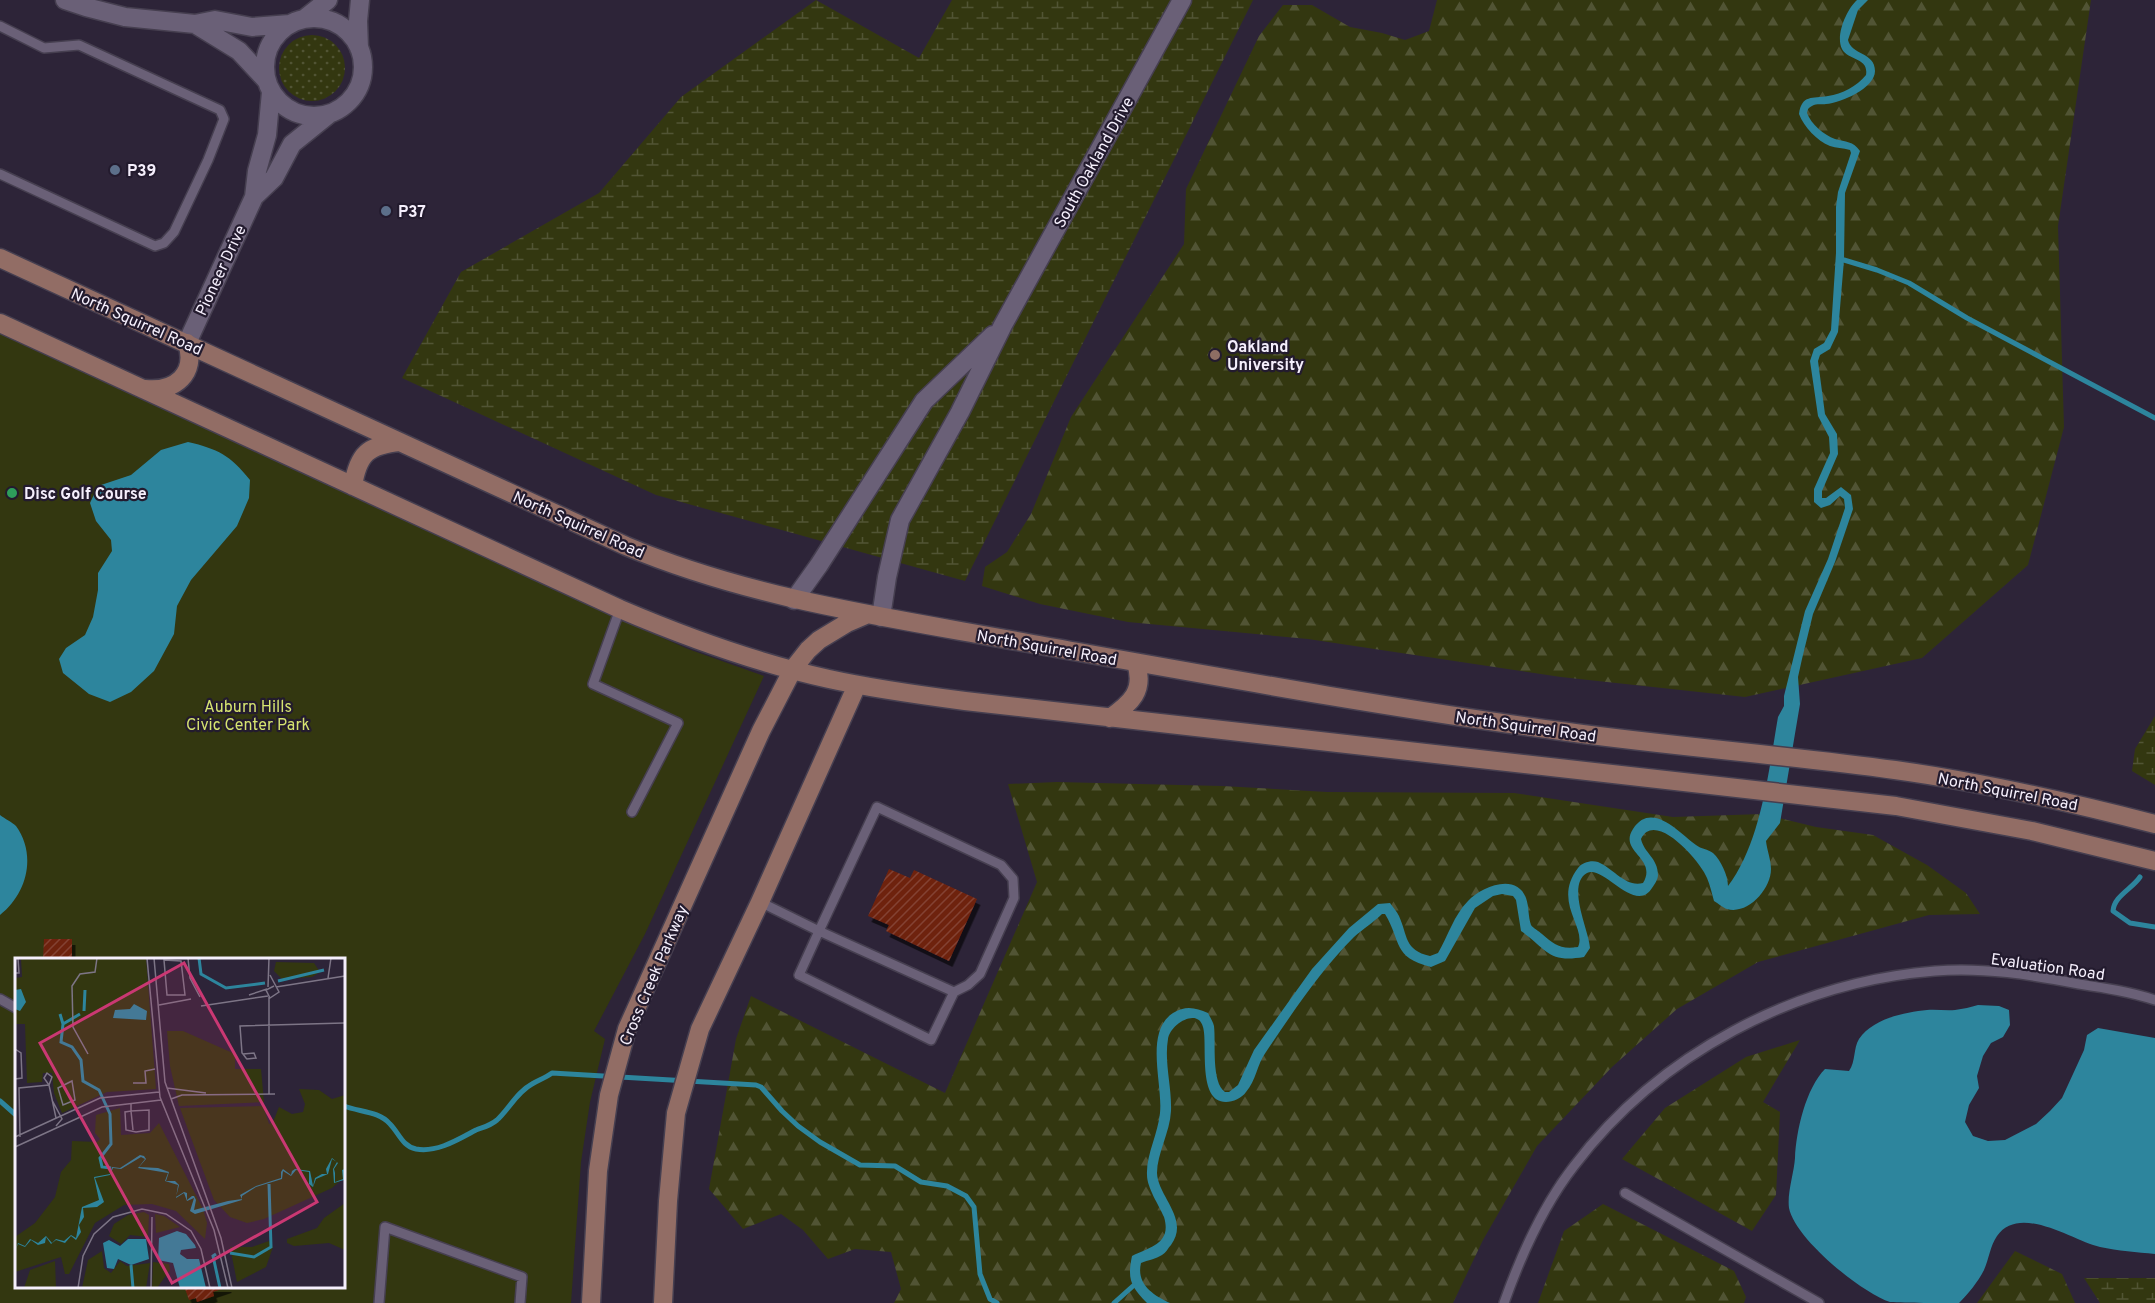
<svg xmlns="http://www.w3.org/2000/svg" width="2155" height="1303" font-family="Overpass,sans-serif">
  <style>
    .grass { fill: url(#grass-dots) }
    .forest { fill: url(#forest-firs) }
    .wetland { fill: url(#wetland-marsh) }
    .green { fill: #333710; fill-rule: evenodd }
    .water { fill: #2d859d }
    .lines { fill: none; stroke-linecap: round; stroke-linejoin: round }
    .stream { stroke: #2d859d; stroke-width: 5 }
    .building { fill: url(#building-hatch); filter: url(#shadow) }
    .lane-casing { stroke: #463f50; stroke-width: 12 }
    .street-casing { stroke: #463f50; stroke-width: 21 }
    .secondary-casing { stroke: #463f50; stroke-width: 21 }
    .lane { stroke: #6a6077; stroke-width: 9 }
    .street { stroke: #6a6077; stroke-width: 18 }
    .secondary { stroke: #926d65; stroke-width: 18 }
    .service-dot { fill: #5c6f8a; stroke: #231b2e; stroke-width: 2 }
    .education-dot { fill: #8d6e63; stroke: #231b2e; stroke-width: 2 }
    .leisure-dot { fill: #2e9e5b; stroke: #231b2e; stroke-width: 2 }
    .labels { text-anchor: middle; stroke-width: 4.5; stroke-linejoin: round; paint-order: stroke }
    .street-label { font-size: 16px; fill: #f5effc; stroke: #231b2e }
    .poi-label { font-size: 16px; font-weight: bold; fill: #f5effc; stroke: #231b2e; text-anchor: start }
    .park-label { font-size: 16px; fill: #d6e470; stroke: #231b2e }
    .inset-river { fill: none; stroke: #2d859d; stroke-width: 3 }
    .inset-road { fill: none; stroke: #7d7586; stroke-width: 1.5 }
    .view { fill: #ca3873; fill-opacity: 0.15; stroke: #ca3873; stroke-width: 3 }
    .inset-edge { fill: none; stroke: #f5effc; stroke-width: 3 }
  </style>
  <defs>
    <pattern id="grass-dots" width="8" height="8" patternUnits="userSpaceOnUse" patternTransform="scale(1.5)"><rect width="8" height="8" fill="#333710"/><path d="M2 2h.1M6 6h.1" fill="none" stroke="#515434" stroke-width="1.8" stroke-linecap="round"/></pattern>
    <pattern id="forest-firs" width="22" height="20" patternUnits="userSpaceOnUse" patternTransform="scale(1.5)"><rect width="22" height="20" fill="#333710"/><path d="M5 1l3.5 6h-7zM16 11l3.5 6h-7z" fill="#515434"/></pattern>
    <pattern id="wetland-marsh" width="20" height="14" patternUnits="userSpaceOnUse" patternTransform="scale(1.5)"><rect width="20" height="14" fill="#333710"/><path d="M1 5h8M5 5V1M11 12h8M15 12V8" fill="none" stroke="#515434"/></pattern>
    <pattern id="building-hatch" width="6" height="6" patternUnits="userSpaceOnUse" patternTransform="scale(1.5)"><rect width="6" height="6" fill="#6e220f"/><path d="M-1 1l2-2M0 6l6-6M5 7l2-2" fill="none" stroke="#834233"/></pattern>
    <filter id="shadow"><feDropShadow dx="3.5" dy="6" stdDeviation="0" flood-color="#0009"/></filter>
  </defs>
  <rect width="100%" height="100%" fill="#2d2438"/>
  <path class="grass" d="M279 68a33 33 0 1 1 66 0a33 33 0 1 1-66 0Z"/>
  <path class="forest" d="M1437 0H2091L2058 226 2064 427 2028 565 1922 658 1745 697 1561 677 1308 639 1128 622 1040 604 982 586 985 567 1007 552 1031 514 1071 417 1184 244 1186 189 1259 36 1283 5H1312L1350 27 1382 33 1405 40 1429 31Z
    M1057 782 1222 786 1327 792 1514 793 1673 817 1762 814 1816 827 1873 835 1927 865 1966 893 1980 914 1929 915 1758 962 1677 1009 1612 1067 1537 1146 1483 1240 1453 1303H894L901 1289 891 1252 855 1249 828 1259 803 1230 781 1214 743 1229 709 1189 736 1039 751 996 945 1093 1037 882 1008 784Z
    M1800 1040 1763 1102 1780 1112 1776 1195 1752 1231 1622 1159 1665 1108 1746 1057Z
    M1603 1204 1734 1271 1746 1297 1744 1303H1538L1564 1231Z
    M2015 1251 2062 1274 2075 1303H1977Z"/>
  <path class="wetland" d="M816 0 919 58 952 0H1253L965 581 656 495 402 378 461 272 599 193 681 97Z
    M2155 716V785L2132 771 2135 749Z
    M2084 1278H2155V1303H2100Z"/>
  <path class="green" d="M0 331 622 620 688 649 764 676 645 934 594 1031 605 1039 590 1102 581 1162 571 1303H0ZM16 960H344V1286H16Z"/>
  <path class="water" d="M1857 0H1868L1858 10 1848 40C1851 55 1875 52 1875 71 1875 88 1841 103 1826 104 1822 105 1817 103 1812 106 1808 108 1808 109 1807 113 1811 124 1824 135 1835 139 1846 142 1853 141 1860 151L1845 193 1844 260 1838 332 1830 349 1820 355 1818 361 1825 414 1837 434 1838 454 1822 491V498H1826L1841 487 1851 495 1853 509 1835 562 1813 614 1802 659 1798 677 1800 704 1780 823 1766 841C1767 850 1771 860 1771 869 1771 889 1748 915 1727 909 1723 908 1718 903 1714 901 1712 894 1710 885 1707 878 1701 862 1655 809 1641 839 1644 853 1658 858 1658 875 1658 879 1655 884 1652 888 1635 915 1603 864 1587 873 1566 885 1589 930 1590 948L1584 957C1548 963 1548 950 1521 931L1516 900 1513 896 1502 894 1493 896 1475 908 1445 961 1431 967C1392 957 1402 942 1385 914H1382C1374 922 1363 929 1354 937 1320 971 1293 1012 1266 1052 1257 1064 1256 1081 1246 1092 1242 1098 1233 1102 1226 1102 1197 1102 1208 1044 1203 1027 1198 1007 1170 1024 1168 1039 1164 1062 1172 1087 1171 1111 1170 1132 1157 1154 1157 1173 1158 1197 1190 1219 1171 1245 1168 1248 1166 1253 1162 1255 1156 1259 1148 1260 1141 1263 1136 1284 1153 1295 1170 1303H1147C1131 1286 1127 1280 1132 1256 1150 1247 1172 1244 1164 1217 1159 1205 1147 1188 1147 1175 1146 1155 1158 1134 1160 1113 1163 1084 1144 1032 1173 1013 1186 1005 1196 1008 1208 1013 1210 1017 1213 1022 1214 1026 1216 1043 1211 1082 1225 1092H1229L1238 1085 1254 1050 1312 969 1349 928 1378 904 1390 903C1393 907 1397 912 1399 916 1408 936 1404 950 1430 956L1438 953C1448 936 1454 915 1468 901 1481 887 1516 872 1526 898 1529 906 1528 917 1531 925 1533 928 1539 931 1542 934 1554 944 1560 950 1578 947 1587 927 1552 902 1578 868 1582 862 1592 860 1598 862 1613 868 1626 888 1643 883 1658 858 1618 852 1633 829 1652 800 1680 834 1696 845 1701 849 1708 849 1713 853 1721 860 1728 876 1728 886 1761 843 1769 769 1778 717L1784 706V696L1805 611 1828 559 1845 508 1844 499 1840 496 1830 505 1821 508 1814 502V489L1830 453 1829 437 1818 416 1810 361 1814 349 1824 343 1831 330 1836 253V207L1838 192 1851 153 1850 150C1843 148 1836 148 1830 146 1817 141 1804 127 1799 114 1802 94 1812 99 1828 96 1842 94 1857 86 1866 75 1869 57 1848 61 1842 49 1835 35 1847 9 1857 0Z
    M188 442C218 449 230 455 250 480L249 498 237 526 191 580 177 606 174 634 154 671 131 692 110 702 89 694 63 673 59 659 66 648 85 635 93 617 98 590V573L112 551 111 540 96 521 90 503 98 486 131 475 161 450Z
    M0 815C5 819 12 822 16 826 37 855 27 894 0 915Z
    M1978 1005 1999 1006 2009 1010 2010 1025 2003 1037 1991 1043 1983 1056 1977 1076 1979 1088 1969 1105 1965 1122 1973 1136 1988 1141 2005 1140 2036 1124 2050 1111 2062 1098 2084 1050 2087 1035 2098 1028 2155 1038V1254C2137 1252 2118 1251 2100 1247 2073 1241 2020 1203 1997 1236 1990 1246 1989 1259 1984 1270 1978 1282 1968 1294 1959 1303 1942 1303 1905 1303 1890 1302 1862 1293 1795 1239 1789 1208 1787 1193 1794 1173 1795 1158 1796 1131 1806 1088 1825 1069L1849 1071C1856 1061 1853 1049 1859 1039 1872 1019 1905 1012 1927 1010 1936 1009 1946 1011 1955 1010 1963 1009 1971 1007 1978 1005Z"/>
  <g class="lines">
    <path class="stream" d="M1844 260 1877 270 1909 283 1967 318 2155 418
      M2140 877C2132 889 2114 896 2113 911L2130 923 2155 927
      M0 1101 16 1115
      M344 1106C359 1112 379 1111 390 1124 399 1133 402 1146 416 1149 437 1153 459 1139 476 1130 484 1127 490 1126 497 1120 509 1109 517 1092 532 1084 539 1080 545 1078 552 1073L756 1085 761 1087 782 1111 798 1126 820 1142 860 1165 895 1166 921 1182 947 1186 966 1196 974 1207 980 1274 990 1299 997 1303
      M1114 1303 1133 1286"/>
  </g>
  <path class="building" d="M889 869 910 878 914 870 977 899 949 961 886 931 889 925 868 916Z
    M44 939H72V960H43Z
    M184 1286H228V1287L213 1292 214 1296 197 1302 196 1298 189 1300Z"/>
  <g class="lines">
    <g class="lane-casing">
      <path id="lane" d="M0 26 44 48 79 45 220 110 224 119 208 160 174 232 164 243 155 246 0 174
        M620 609 593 684 678 723 632 812
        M760 902 819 931 877 807 1001 865 1013 879 1014 898 980 974 968 985 954 992 931 1040 799 975 819 931 954 992
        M0 999 16 1008
        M1625 1193 1819 1303
        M379 1303 385 1227 522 1277 520 1303
        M1504 1303C1521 1255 1542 1207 1574 1166 1659 1054 1795 982 1935 971 1983 967 2032 975 2079 984 2105 988 2131 992 2155 1000"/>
    </g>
    <g class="street-casing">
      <path id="street" d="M65 0 86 7 125 17 195 24 215 20 252 27 290 24
        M265 67a49 49 0 1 1 98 0a49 49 0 1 1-98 0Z
        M304 19 328 0
        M195 24 239 51 266 80
        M359 48 358 21 360 0
        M254 197 274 178 292 144 328 115
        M187 343 254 197 257 171 267 135 271 92
        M794 600 819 565 924 401 993 335
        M881 617 887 577 900 520 960 412 1003 325 1182 0"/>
    </g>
    <g class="secondary-casing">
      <path id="secondary" d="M0 258 626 546C755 600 892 618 1028 643 1208 675 1387 708 1568 732 1677 747 1786 755 1895 770 1983 782 2069 802 2155 824
        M0 323 620 609C688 638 757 663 829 679 874 689 919 695 965 701L1896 806 2032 831 2155 861
        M145 389C175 392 197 374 187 343
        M353 486C358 454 368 445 400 442
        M1110 718C1131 703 1145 691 1136 663
        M591 1303 598 1171 609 1095 627 1029 761 731 793 669 808 650 819 640 847 623 868 614
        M663 1303 668 1201 676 1113 700 1029 760 902 857 685"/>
    </g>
    <use href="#lane" class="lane"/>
    <use href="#street" class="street"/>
    <use href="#secondary" class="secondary"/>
  </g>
  <g class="service-dot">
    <circle cx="115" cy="170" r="6"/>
    <circle cx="386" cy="211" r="6"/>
  </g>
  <circle class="education-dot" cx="1215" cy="355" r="6"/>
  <circle class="leisure-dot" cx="12" cy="493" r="6"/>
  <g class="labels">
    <g class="street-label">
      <text transform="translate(1093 162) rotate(-61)" y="6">South Oakland Drive</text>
      <text transform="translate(220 270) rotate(-65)" y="6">Pioneer Drive</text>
      <text transform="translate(137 321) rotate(24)" y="6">North Squirrel Road</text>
      <text transform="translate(579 524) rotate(24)" y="6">North Squirrel Road</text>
      <text transform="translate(1047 647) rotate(10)" y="6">North Squirrel Road</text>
      <text transform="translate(1526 726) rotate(8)" y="6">North Squirrel Road</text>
      <text transform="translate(2008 791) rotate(11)" y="6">North Squirrel Road</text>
      <text transform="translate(2048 966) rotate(8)" y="6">Evaluation Road</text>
      <text transform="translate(653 975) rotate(-67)" y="6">Cross Creek Parkway</text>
    </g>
    <g class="poi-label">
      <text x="127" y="176">P39</text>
      <text x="398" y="217">P37</text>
      <text x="1227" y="352">Oakland<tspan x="1227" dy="18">University</tspan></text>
      <text x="24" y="499">Disc Golf Course</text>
    </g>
    <g class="park-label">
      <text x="248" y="712">Auburn Hills<tspan x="248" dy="18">Civic Center Park</tspan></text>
    </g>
  </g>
  <g transform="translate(15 958)">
    <rect width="330" height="330" fill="#2d2438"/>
    <path d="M261 4 299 5 305 14 297 19 267 21 259 13ZM284 131 304 132 317 141 330 137V219L317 230 249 261 232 265 215 259 199 242 165 150 248 148 254 166 258 164 264 149 277 156 288 154 290 146ZM105 150 106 177 135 175 144 165 188 251 192 265 190 281 161 253 137 246 109 247 80 265 54 316H50L46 299 0 314V279L20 265 40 239 46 214 56 202 57 183 82 184 85 181 80 175 81 157ZM129 254 134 257 133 279 115 277 106 286 94 278 99 266 113 257ZM140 256 149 258 165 269 141 275ZM87 293 89 310 96 315 105 303 112 308 135 305 131 330H67L73 302ZM138 304 154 306 155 312 142 330H137Z" fill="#333710"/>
    <path d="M152 73H168L220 96V111H246L249 144 164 148 155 108ZM330 245V292L314 285 279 288 272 285V281L302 270 309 260ZM254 283 258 289 251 309 222 324 215 289H237Z" fill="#333710"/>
    <path d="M6 0H131L141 131 92 134 47 155 39 135 37 115H28L27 124 12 125 10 66H0V20L7 19ZM40 303 41 330H9L15 312Z" fill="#333710"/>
    <path d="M6 31 11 44 5 53 0 51V32ZM119 46 132 53 131 62 98 60 100 52 115 51ZM125 197 129 198 131 201 124 209 143 210 154 214 151 223H160L164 227 161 239 169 234 172 235V242L177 238H179L181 242 179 252 213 243 227 241 225 237 241 228 266 220V214L268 211 276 217 277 213 280 211 295 213 298 228 300 220 307 216H312L311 211 317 200 323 205 319 211 320 215V224L328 221 327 212 330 211 329 222 319 225 318 211 322 204 317 201 313 216 301 221 298 229 294 226V214L281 212 276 218 268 213 267 221 241 229 227 238V242L180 256 175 253 179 240 172 243 169 235 161 240 163 227 150 223 153 215 123 210 130 201 126 199 106 211 98 210 95 217 80 220 89 244 82 249 68 250 69 259 64 267 66 274 61 282 56 278 50 285 41 282 36 286 31 279 30 285 23 287 16 282 10 289 3 286 0 293 3 285 10 288 15 281 23 285 31 278 37 285 41 281 49 283 56 277 61 280 67 249 84 242 79 219 95 216 97 209 105 210ZM162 273 171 276 180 287 181 290 166 292 165 296 172 301H184L191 330H165L158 305 143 302 144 280ZM113 281H131L134 301 116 307 103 301 99 311 92 310 88 285 94 282 105 288Z" fill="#2d859d"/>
    <path class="inset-river" d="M184 0 186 16 211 30 250 25M263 23 309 12M69 53 70 32M45 56 48 66 46 84 57 89 66 102 68 123 84 132 95 156 96 186 85 200 87 209 96 210M48 66 65 56M215 295 239 299 256 289 254 226M201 296 198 298 205 330M116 307 118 330"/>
    <path class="inset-road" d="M132 0 145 139 199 272 213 330M139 0 150 124 206 280 217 330M173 0 175 20 185 39M149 2 166 3 170 37H152ZM0 15H4L3 0M255 17 264 34 255 40 251 32 259 28M313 20 316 0M253 29 254 0M261 29 330 18M234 37 252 31M254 39V136M144 47 176 41M186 48 253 38M0 91 6 95 7 120 0 121M73 96 58 69 57 28 65 16 80 14 82 0M228 96 239 95 241 100 232 101 231 100 228 96 227 95 225 68 329 65M57 123 60 142 48 147 43 130ZM118 125H131L130 113 140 111M34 127 37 119 32 115 29 120 34 127 41 160M152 130 191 135M156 141 167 137 260 136M37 142 47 161 41 168M116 145V153L134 152V172L121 174 111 172 110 154 116 153 118 172M0 179 85 140 144 134M5 179 4 130 34 127M0 189 87 149 146 142M63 330 68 298 79 276 98 259 127 251 151 256 176 273 186 291 195 330M136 330 137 259"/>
    <path class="view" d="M169 5 302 244 157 325 25 85Z"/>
    <rect width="330" height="330" class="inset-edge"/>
  </g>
</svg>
